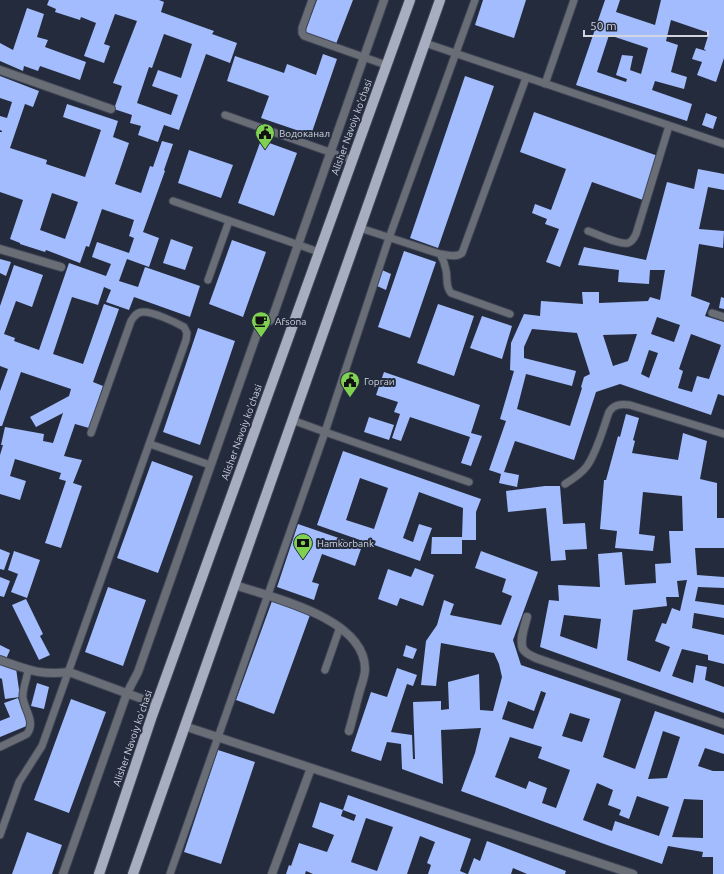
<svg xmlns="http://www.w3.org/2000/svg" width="724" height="874" font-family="Ubuntu,sans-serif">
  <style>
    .building { fill: #a2bcfd; fill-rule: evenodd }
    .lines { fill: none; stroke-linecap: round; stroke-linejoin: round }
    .lane-casing { stroke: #404656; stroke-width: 9 }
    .street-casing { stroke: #404656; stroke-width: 10 }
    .primary-casing { stroke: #404656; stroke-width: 12 }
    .lane { stroke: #696d76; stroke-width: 7 }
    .street { stroke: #696d76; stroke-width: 8 }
    .primary { stroke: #a6aec0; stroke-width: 10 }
    .labels { text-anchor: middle; stroke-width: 4; stroke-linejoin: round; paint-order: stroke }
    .street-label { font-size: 10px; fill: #d0d5e0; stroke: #242b3c }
    .poi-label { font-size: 10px; fill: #d0d5e0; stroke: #242b3c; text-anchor: start }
  </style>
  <rect width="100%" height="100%" fill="#242b3c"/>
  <path class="building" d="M49 0H159L164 2 161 12 214 31 212 34 237 43 230 63 206 54 179 130 164 125 158 142 138 135 141 126 130 123 132 115 114 109 122 86 113 83 137 21 115 14 104 44 110 46 104 63 84 56 96 23 81 17 80 20 55 12 56 9 47 5ZM164 34 192 44 181 78 158 70 152 86 178 95 171 115 137 103 149 67 152 68Z
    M317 0H353L336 44 305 32Z
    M483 0H526L514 38 475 25Z
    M605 0H620L616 12 655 25 661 0H724V58L716 82 697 75 702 62 692 59 696 48 706 51 704 49 709 33 671 20 666 41 678 45 671 72 687 77 684 89 655 81 652 90 692 104 687 121 576 85ZM609 35 648 48 641 74 630 70 633 56 622 55 616 75 627 79 626 82 597 72Z
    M27 8 44 14 37 37 48 40 45 47 86 62 80 80 40 66 38 71 24 66 23 71 0 61V43L13 50Z
    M323 54 337 59 311 135 261 118 269 96 227 81 235 56 284 73 287 64 316 75Z
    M0 76 39 91 33 107 25 104 10 148 47 160 46 164 85 177 101 130 63 117 67 104 118 121 113 137 129 143 115 184 141 193 150 166 153 167 162 141 173 144 164 170 165 171 143 232 159 238 149 267 127 259 119 281 138 287 145 267 200 286 190 317 134 297 129 310 106 302 111 290 104 287 98 305 72 297 53 354 83 364 104 304 119 309 93 382 103 386 89 428 75 424 64 456 82 460 73 483 82 486 61 548 45 543 66 481 59 479 61 473 15 459 10 476 26 481 20 500 0 494V455L3 445H1L5 427 44 434 43 441 53 443 63 413 36 427 30 417 69 396 71 389 21 372 2 426H0V391L8 369 0 366V306L14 265 43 275 32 307 16 301 4 334 15 338 14 341 39 350 69 263 106 276 111 264 92 257 97 242 129 253 134 238 129 236 134 220 102 209 89 247 86 246 80 263 46 250 45 252 20 244V243L10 239 23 200 0 192V132H2V131L0 130V116L7 118 12 102 0 98ZM52 193 78 202 65 239 40 230Z
    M465 76 494 86 438 248 410 238Z
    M534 112 658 156 643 200 592 182 560 267 546 262 559 229 545 224 547 219 532 213 535 204 551 210 566 169 520 152Z
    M706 113 717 117 713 129 702 125Z
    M261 140 297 153 274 216 238 203Z
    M189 150 233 165 221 198 178 183Z
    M698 169 724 174V190L708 187 699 229 724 231 723 248 699 244 691 296 710 303 705 316 724 322V396L718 394 711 415 620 384 596 392 574 460 515 441 504 472 519 475 517 487 499 483 501 474 489 470 506 421 500 419 514 371 510 370 511 343 524 314 540 316 541 301 583 304 582 292H599V303L648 301 650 297 660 300 665 270H650L649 284 618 282 619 270 578 265 584 247 646 260 667 182 694 189ZM657 317 680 325 674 342 651 334ZM532 329 577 333 590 374 584 377 581 387 582 388 570 426 517 409 526 374 572 386 576 371 524 358V347ZM637 334 628 361 613 366 603 335ZM691 334 721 345 709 379 697 376 692 392 678 388 683 371 679 369ZM649 350 658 353 649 378 641 374Z
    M171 239 193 247 185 270 163 263Z
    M232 240 266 252 243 317 209 304Z
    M404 251 436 262 410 338 378 327Z
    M0 259 11 262 6 276 0 273Z
    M382 270 391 274 386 290 377 286Z
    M721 297 724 298V309L719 308Z
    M438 304 474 316 454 376 417 363Z
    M482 316 512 326 502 359 470 348Z
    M198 328 235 341 200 445 163 432Z
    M384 372 480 405 471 433 482 436 471 466 461 463 470 437 410 417 401 441 392 438 400 414 394 412 398 402 376 395Z
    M626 414 639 418 633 440 635 441 632 453 678 460 683 433 707 441 700 479 717 483V518H724V548H695L697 575 724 577V588L698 587 695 601 724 605V618L694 613 692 628 724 635V664L708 660V655L682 649 672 676 693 683 696 665 707 667 705 680 724 687V713L540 647 549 600 559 601 558 585 600 587 598 554 622 552 625 585 656 583 655 564 671 563 669 531H683L682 496 643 492 639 534 655 536 653 551 615 548 617 531 600 529 604 480H606L618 436 620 437ZM687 580 680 611 672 608 666 624 662 623 655 641 670 647 660 672 627 660 633 610 667 606 666 597H679L677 581ZM564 615 601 619 597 649 560 636Z
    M369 417 394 425 389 440 364 432Z
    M343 451 481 499 476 512V540H462V554H431L432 537H462L463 508 419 492 403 538 413 542 419 524 432 528 420 561 317 525ZM360 478 388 488 374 529 346 520Z
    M152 461 193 476 158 573 117 558Z
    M545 486H560L563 524 585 523 587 549 565 550 566 560 551 561 546 508 508 512 506 491Z
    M298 524 362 546 355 566 322 554 312 582 319 584 314 600 277 587Z
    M0 549 10 553 4 570 0 569Z
    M14 551 40 560 27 598 11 592 18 574 8 570Z
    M481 551 538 572 513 640 521 665 621 699 603 757 635 769 655 711 724 735V754L705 748 698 766 713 771H724V874H713V857H702L703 852 668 846 662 864 607 845 461 791 475 753 481 728 441 730 443 784 402 769 401 744 387 742 381 761 351 751 371 692 387 697 397 668 417 675 413 686 407 684 391 732 412 735 413 759H415L413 702 441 701V710L449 709 448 682 479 674 480 710 493 711 502 677 499 664 494 653 441 643 436 686 421 685 426 641 437 625 444 600 454 604 450 615 501 625 512 596 502 592 506 579 475 568ZM541 691 546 693 533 729 502 719 508 701 534 711ZM570 713 590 719 582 742 562 736ZM663 731 680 737 667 778 648 779ZM510 737 542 747 538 758 570 770 556 808 542 803 547 788 529 781 526 789 495 777ZM597 783 613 790 608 805 621 810 619 815 629 819 637 796 669 807 659 836 615 821 612 831 583 820ZM684 799 703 800V838L672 837Z
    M415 568 434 575 423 606 400 598 397 606 378 599 388 569 411 577Z
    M0 577 10 581 4 597 0 596Z
    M108 587 146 600 123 666 85 652Z
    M26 599 43 634 40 636 50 655 39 660 12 605Z
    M272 601 310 615 274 714 236 700Z
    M0 645 10 650 6 659 0 657Z
    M406 645 417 649 413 659 403 656Z
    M0 662 16 668 20 697 5 699 2 679 0 678Z
    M37 683 49 687 44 709 31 706Z
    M18 698 29 725 0 737V721L10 717 4 703Z
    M71 699 106 712 69 813 34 800Z
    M218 750 255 762 221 864 184 852Z
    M348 795 471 839 460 871 467 874H428L431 865 427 863 435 842 420 836 407 874H313L306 871 305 874H286L289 865 291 866 299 843 327 852 334 835 312 827 320 802 343 810 341 816 354 821 356 815 343 810ZM366 818 393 827 377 871 351 862Z
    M27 832 62 845 52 874H12Z
    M487 841 566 871 565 874H527L513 868 511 874H468L474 858 480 861Z"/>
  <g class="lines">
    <g class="lane-casing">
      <path id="lane" d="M312 0 302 28V33L304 36 386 65
        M425 43 724 144
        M545 84 574 0
        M225 115 352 160
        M173 201 319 252
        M360 228 440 254C448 255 456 258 462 253L526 78
        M588 231C597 234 619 245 628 243 632 242 634 238 636 234L669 126
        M440 254C443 259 445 264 446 270 448 278 445 286 451 293L510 314
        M208 280 229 221
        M712 313 724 317
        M292 420 325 432 469 482
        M150 444 210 465
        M565 484C573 479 582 473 587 466 597 452 603 429 609 412 614 404 621 404 630 405L724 434
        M325 670 340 627
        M0 747 27 734C36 722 25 711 23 698 22 690 27 679 28 670
        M0 835 19 782 42 746 186 340 187 333 184 327C175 322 154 312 143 312 137 312 134 316 131 321L91 433
        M170 874 325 432 389 238 475 0"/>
    </g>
    <g class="street-casing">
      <path id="street" d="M0 70 111 109
        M0 249 61 267
        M235 585C273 598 365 618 365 669 365 676 362 683 360 690 356 704 353 718 349 731
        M527 617C525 626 519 640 523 649 526 654 532 656 536 658L724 724
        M0 660C26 669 41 676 69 672L156 704
        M184 726 633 874
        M63 874 127 693 138 672 259 328 272 319 384 0
        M272 874 311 768"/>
    </g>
    <g class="primary-casing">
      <path id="primary" d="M99 874 152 716 410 0
        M133 874 440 0"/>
    </g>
    <use href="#lane" class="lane"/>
    <use href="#street" class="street"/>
    <use href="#primary" class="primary"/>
  </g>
  <defs>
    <g id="civic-pin" transform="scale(1)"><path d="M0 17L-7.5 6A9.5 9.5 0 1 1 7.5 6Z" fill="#80d051" stroke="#242b3c"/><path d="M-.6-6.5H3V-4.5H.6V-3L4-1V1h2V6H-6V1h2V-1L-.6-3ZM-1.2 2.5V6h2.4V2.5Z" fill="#111"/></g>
    <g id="cafe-pin" transform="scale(1)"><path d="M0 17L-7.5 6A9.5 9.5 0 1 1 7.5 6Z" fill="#80d051" stroke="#242b3c"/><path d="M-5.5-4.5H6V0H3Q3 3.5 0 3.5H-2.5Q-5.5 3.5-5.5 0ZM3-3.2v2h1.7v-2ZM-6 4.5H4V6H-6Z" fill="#111"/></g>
    <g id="bank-pin" transform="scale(1)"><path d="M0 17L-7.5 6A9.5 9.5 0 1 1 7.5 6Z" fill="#80d051" stroke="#242b3c"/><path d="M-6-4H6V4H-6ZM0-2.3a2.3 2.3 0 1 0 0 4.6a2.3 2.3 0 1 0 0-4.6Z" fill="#111"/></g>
  </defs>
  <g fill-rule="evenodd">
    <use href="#civic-pin" x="265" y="133"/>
    <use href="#cafe-pin" x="261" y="321"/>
    <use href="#civic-pin" x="350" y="381"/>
    <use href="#bank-pin" x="303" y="543"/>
  </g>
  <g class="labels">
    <g class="street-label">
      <text transform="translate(351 127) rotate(-70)" y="4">Alisher Navoiy ko'chasi</text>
      <text transform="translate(241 432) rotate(-70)" y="4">Alisher Navoiy ko'chasi</text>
      <text transform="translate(132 738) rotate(-71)" y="4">Alisher Navoiy ko'chasi</text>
    </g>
    <g class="poi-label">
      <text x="279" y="137">Водоканал</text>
      <text x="275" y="325">Afsona</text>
      <text x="364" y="385">Горгаи</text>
      <text x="317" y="547">Hamkorbank</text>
    </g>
  </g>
  <path d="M584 30v6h124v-6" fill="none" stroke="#d0d5e0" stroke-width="2"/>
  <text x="590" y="30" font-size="12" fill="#d0d5e0" stroke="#242b3c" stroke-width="3" paint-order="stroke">50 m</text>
</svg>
